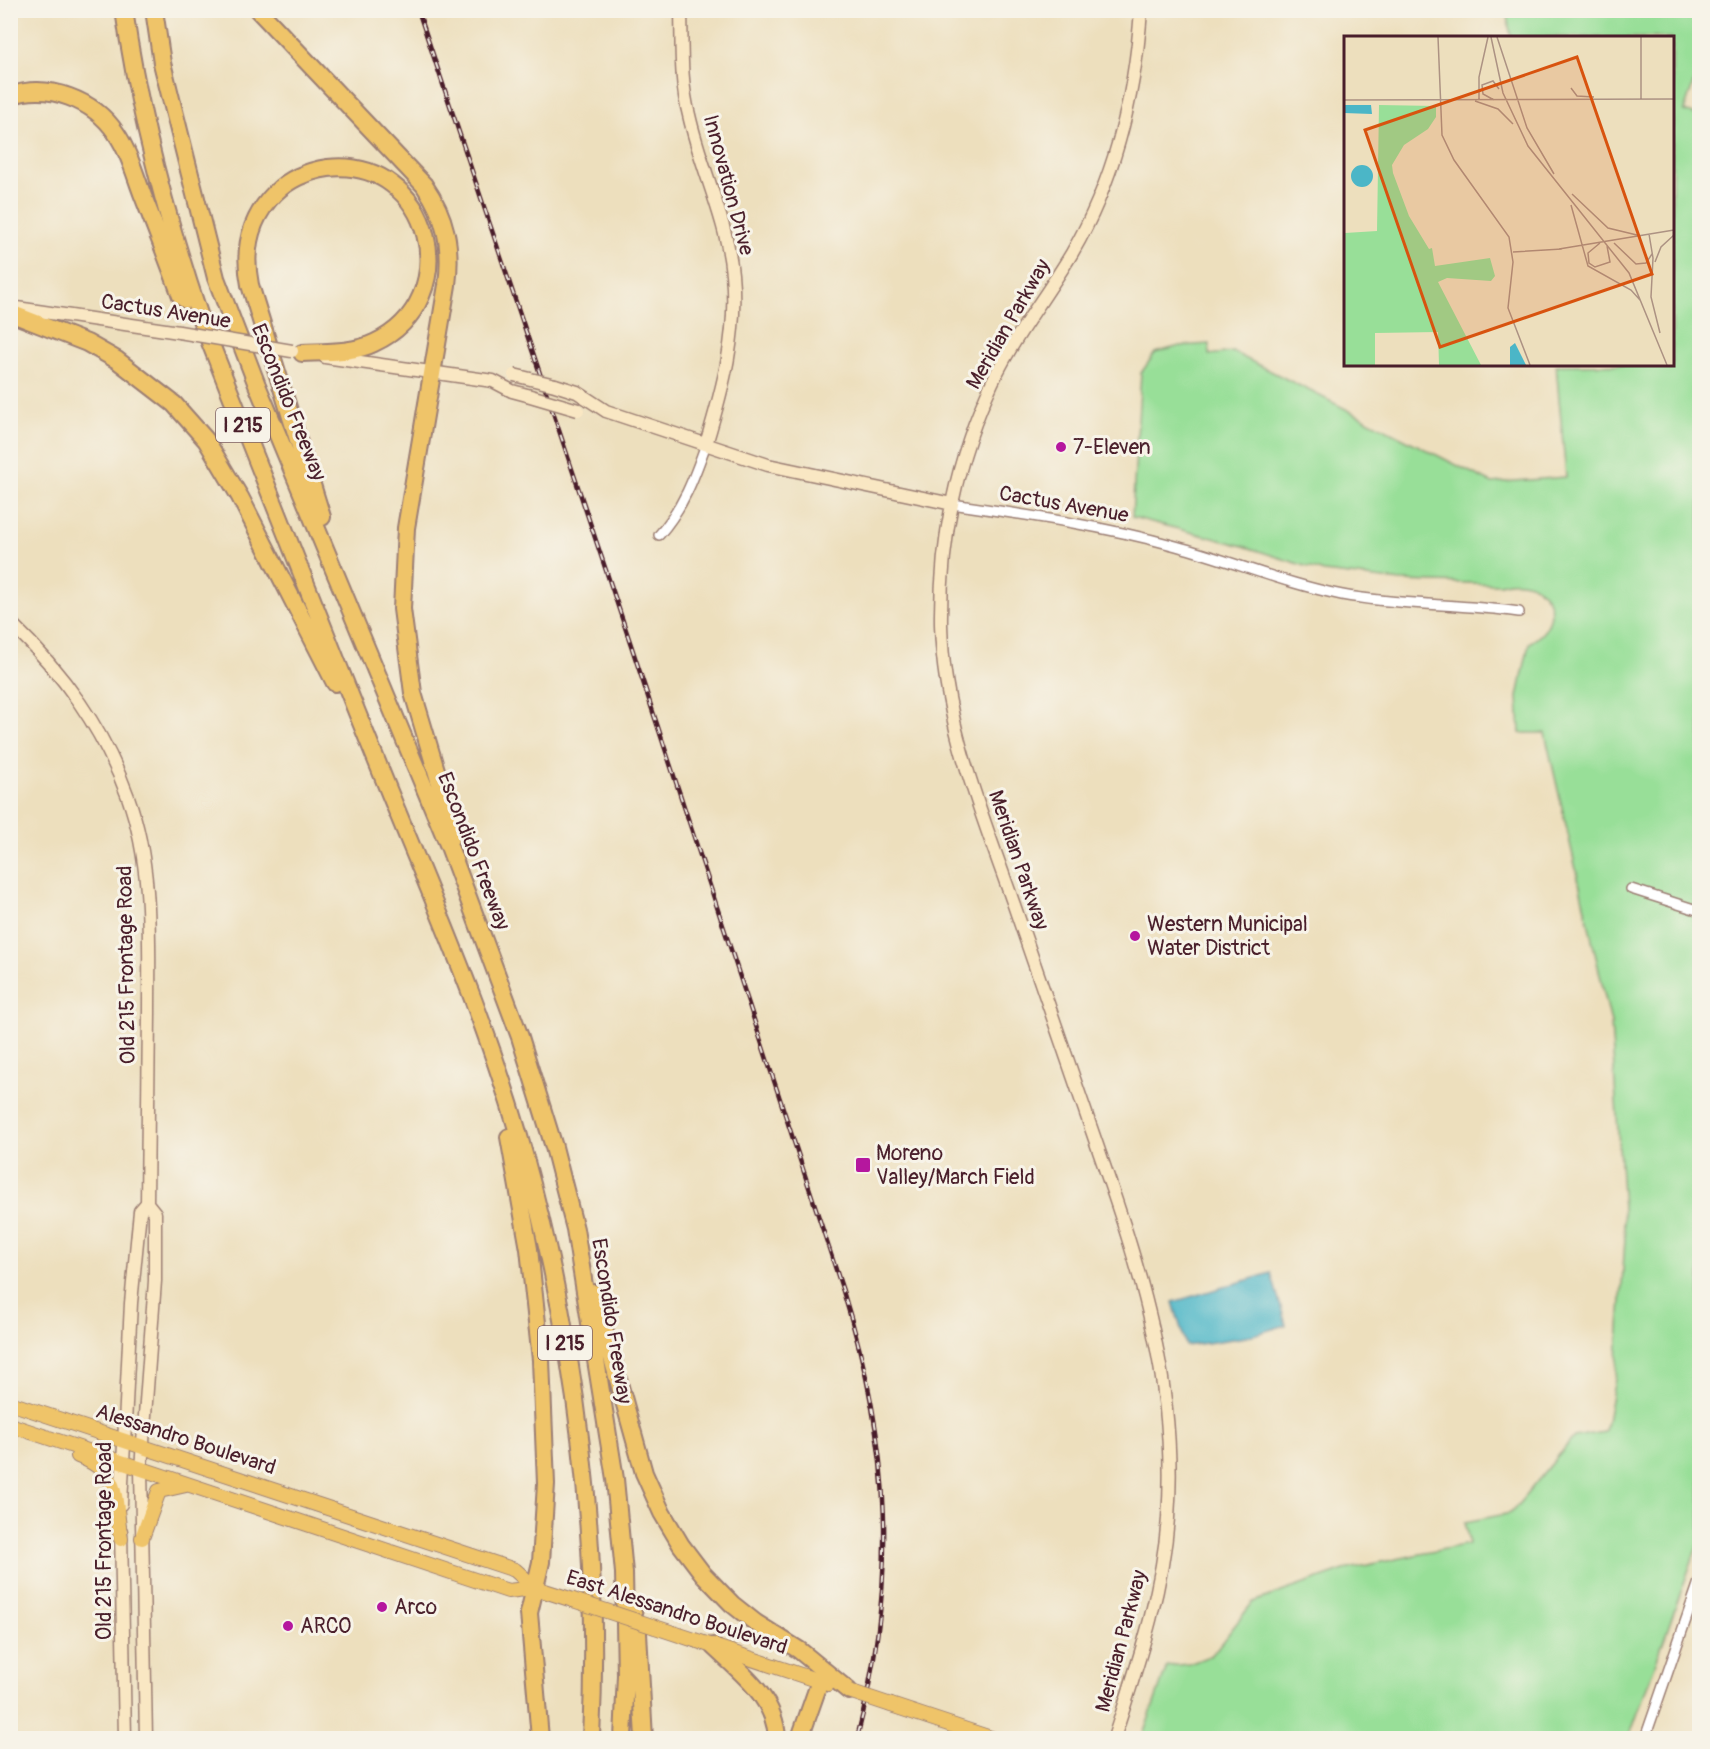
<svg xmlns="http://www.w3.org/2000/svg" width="1710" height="1749" font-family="Pangolin,sans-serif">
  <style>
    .green { fill: #98df98; stroke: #717f62; stroke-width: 1.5 }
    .water { fill: #4bb6c7; stroke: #4a6a79; stroke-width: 1.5 }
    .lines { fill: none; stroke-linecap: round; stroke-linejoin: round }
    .street-casing { stroke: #9c7f74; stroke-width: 12 }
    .secondary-casing { stroke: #9c7f74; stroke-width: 15 }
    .primary-casing { stroke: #9c7f74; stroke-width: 16 }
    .highway-casing { stroke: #9c7f74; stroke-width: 20 }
    .street { stroke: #fff; stroke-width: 9 }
    .secondary { stroke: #f9e7c3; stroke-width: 12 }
    .primary { stroke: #efc469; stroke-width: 14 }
    .highway { stroke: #efc469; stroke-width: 16 }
    .rail-casing { stroke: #4a1f2b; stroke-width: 4.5 }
    .rail { stroke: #f7f3e8; stroke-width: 2; stroke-dasharray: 7; stroke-linecap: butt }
    .secondary-bridge-casing { stroke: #9c7f74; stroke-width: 15; stroke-linecap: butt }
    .primary-bridge-casing { stroke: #9c7f74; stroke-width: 16; stroke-linecap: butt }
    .secondary-bridge { stroke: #f9e7c3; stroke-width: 12 }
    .primary-bridge { stroke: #efc469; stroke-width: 14 }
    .poi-dot { fill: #b5179e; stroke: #f7f3e8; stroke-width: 2 }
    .labels { text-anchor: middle; stroke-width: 6; stroke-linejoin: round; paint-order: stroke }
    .shield { fill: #f7f3e8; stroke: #7e5f64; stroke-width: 1.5 }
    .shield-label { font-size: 20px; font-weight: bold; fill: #4a1f2b }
    .street-label { font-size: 21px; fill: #4a1f2b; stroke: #f7f3e8 }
    .poi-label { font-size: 21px; fill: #4a1f2b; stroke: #f7f3e8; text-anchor: start }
    .inset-road { fill: none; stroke: #ac9283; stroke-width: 1.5 }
    .view { fill: #d8530f; fill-opacity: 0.15; stroke: #d8530f; stroke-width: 3 }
    .inset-edge { fill: none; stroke: #4a1f2b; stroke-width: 3 }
  </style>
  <rect width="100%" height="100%" fill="#f7f3e8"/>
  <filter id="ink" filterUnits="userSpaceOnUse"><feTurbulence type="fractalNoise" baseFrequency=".0167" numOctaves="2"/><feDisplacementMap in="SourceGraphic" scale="12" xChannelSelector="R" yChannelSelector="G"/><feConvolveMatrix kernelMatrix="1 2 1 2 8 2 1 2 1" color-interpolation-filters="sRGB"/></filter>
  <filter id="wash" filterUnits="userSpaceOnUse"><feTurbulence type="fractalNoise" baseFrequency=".008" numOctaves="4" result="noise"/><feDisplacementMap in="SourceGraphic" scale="24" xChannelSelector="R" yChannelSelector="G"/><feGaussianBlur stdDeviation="1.35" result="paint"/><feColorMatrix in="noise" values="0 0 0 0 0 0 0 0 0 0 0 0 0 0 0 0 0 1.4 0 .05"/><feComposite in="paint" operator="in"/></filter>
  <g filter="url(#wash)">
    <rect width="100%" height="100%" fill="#eddfbd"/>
    <path class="green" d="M1506 11H1699V66L1684 111 1700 116V1538L1629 1738H1142L1167 1666 1189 1664 1212 1655 1253 1602 1344 1570 1469 1544 1465 1522 1511 1513 1574 1437 1605 1432 1616 1373 1625 1240 1611 1023 1545 733H1520L1518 697 1529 643C1571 621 1548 570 1500 584L1401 581 1324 572 1240 545 1132 517 1141 373 1155 353 1180 346 1210 344 1209 355 1233 352 1492 483 1566 477 1556 365 1672 364V38L1511 37Z"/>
    <path class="water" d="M1271 1273 1286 1325 1246 1337 1186 1346 1173 1302Z"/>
  </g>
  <g filter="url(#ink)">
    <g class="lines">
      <g class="street-casing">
        <path id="street" d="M952 504C1027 515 1103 526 1176 546 1232 561 1286 584 1342 595 1401 606 1460 603 1519 612
          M659 535C683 508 694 478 706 444
          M1631 889 1700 911
          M1645 1738 1700 1579"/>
      </g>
      <g class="secondary-casing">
        <path id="secondary" d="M681 10C682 45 680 82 689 115 701 169 727 219 732 274 738 333 723 388 706 444
          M10 307 179 332
          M325 357 493 381 512 391 527 395
          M555 385 577 392 606 411 768 465 952 504
          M10 622C63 673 103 728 128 797 153 866 149 941 149 1013 148 1076 148 1140 147 1203L155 1213V1281L141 1469 146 1738
          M121 1504 131 1303 140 1211 147 1203
          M121 1531 125 1738
          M1114 1738C1137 1666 1162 1595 1168 1518 1178 1388 1142 1275 1100 1154 1072 1071 1043 988 1014 905 982 814 943 722 941 624 940 544 955 466 987 394 1008 344 1044 300 1072 253 1115 179 1135 96 1141 10"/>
      </g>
      <g class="primary-casing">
        <path id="primary" d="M10 1403 515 1570 535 1588 573 1600
          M10 1425 508 1591 535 1588
          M78 1456C123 1473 113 1499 121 1539
          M142 1538 159 1491 186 1485
          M655 1627 828 1684
          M891 1705 991 1738"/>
      </g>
      <g class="highway-casing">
        <path id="highway" d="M124 10C139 114 166 217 200 317 262 474 324 632 388 789 437 909 490 1029 524 1154 576 1342 601 1543 591 1738
          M154 10 162 63 216 278 257 385 450 849 520 1037 554 1147 575 1229 615 1479 624 1573 626 1675 623 1738
          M258 10 424 185C446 217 452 246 447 285L406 528 402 609 413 693 450 817V839
          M10 96C48 82 94 100 116 133 129 152 135 175 143 196 156 229 169 263 181 296L186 300
          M10 313 87 343 117 360 174 404 206 440 240 497 335 683
          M302 353C325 352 354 353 374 343 468 299 432 157 328 168 308 171 289 179 275 193 249 219 243 250 250 285L322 517
          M509 1137 529 1249 541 1360 546 1484 541 1562 529 1613 540 1738
          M594 1293 644 1473 662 1513 681 1545 703 1574 732 1604 756 1623 799 1650 849 1691
          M632 1608 638 1633 644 1738
          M713 1646C741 1673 775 1697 777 1738
          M800 1738 820 1681"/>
      </g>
      <use href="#street" class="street"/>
      <use href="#secondary" class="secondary"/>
      <use href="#primary" class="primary"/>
      <use href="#highway" class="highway"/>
      <g class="rail-casing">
        <path id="rail" d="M418 10 631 645 843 1291C892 1448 898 1578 857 1738"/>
      </g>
      <use href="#rail" class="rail"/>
      <g class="secondary-bridge-casing">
        <path id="secondary-bridge" d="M179 332 292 351
          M514 375 555 385
          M527 395 578 410"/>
      </g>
      <g class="primary-bridge-casing">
        <path id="primary-bridge" d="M573 1600 655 1627
          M849 1691 891 1705"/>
      </g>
      <use href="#secondary-bridge" class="secondary-bridge"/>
      <use href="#primary-bridge" class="primary-bridge"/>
    </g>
  </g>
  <g class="poi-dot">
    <circle cx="1061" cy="447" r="6"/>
    <circle cx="1135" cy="936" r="6"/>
    <rect x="855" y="1157" width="16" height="16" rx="3"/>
    <circle cx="382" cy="1607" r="6"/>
    <circle cx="288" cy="1626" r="6"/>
  </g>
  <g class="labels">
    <g class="shield">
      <rect x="216" y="408" width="54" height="34" rx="4.5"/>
      <rect x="538" y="1326" width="54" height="34" rx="4.5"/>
    </g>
    <g class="shield-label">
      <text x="243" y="432">I 215</text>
      <text x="565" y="1350">I 215</text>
    </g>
    <g class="street-label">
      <text transform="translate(729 185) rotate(75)" y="7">Innovation Drive</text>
      <text transform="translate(166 311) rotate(9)" y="7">Cactus Avenue</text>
      <text transform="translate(1008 324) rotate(-60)" y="7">Meridian Parkway</text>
      <text transform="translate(289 402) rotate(68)" y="7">Escondido Freeway</text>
      <text transform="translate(1064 504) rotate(10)" y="7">Cactus Avenue</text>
      <text transform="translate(474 851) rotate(69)" y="7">Escondido Freeway</text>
      <text transform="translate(1019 860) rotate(71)" y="7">Meridian Parkway</text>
      <text transform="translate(126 965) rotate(-91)" y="7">Old 215 Frontage Road</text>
      <text transform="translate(612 1321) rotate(81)" y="7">Escondido Freeway</text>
      <text transform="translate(186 1439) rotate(18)" y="7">Alessandro Boulevard</text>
      <text transform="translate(104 1541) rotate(-90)" y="7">Old 215 Frontage Road</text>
      <text transform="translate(677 1612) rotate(18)" y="7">East Alessandro Boulevard</text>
      <text transform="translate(1121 1641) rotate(-75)" y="7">Meridian Parkway</text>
    </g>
    <g class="poi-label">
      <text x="1073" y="454">7-Eleven</text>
      <text x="1147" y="931">Western Municipal<tspan x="1147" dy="24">Water District</tspan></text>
      <text x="876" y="1160">Moreno<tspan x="876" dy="24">Valley/March Field</tspan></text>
      <text x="394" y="1614">Arco</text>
      <text x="300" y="1633">ARCO</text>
    </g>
  </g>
  <g transform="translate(1344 36)">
    <rect width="330" height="330" fill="#eddfbd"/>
    <path d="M35 69 92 70V81L84 93 60 109 48 129 49 137 65 180 85 213 88 212 91 230 146 222 151 240 147 245 103 242 94 246 137 329H95L94 296 31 297V329H0V191L1 197 33 195Z" fill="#98df98"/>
    <path d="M0 69H27L28 78 0 77ZM7 140a11 11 0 1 1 22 0a11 11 0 1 1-22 0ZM171 307 182 329H166V311Z" fill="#4bb6c7"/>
    <path class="inset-road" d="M94 1 98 99 110 124 165 201 169 226 164 272 186 329M147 1 159 57 184 110 285 237 323 329M153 1 183 92 210 138M297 1V64M227 52 233 60 250 61M0 64 330 63M135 64V41L144 1M150 64 139 58 138 49 149 45 155 53M131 65 154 73 169 88M228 158 264 192 297 200M227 169 244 230 287 254 296 264M305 198 309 222 307 261 316 297M256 207 244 217 245 227 251 231 266 226 263 210M270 207 292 228 302 227 308 218M215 213 330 194M169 216 218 213M311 226 317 211 330 199"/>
    <path class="view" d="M233 21 308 238 96 311 21 94Z"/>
    <rect width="330" height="330" class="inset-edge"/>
  </g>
  <rect width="1710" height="1749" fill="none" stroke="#f7f3e8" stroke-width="36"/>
</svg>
